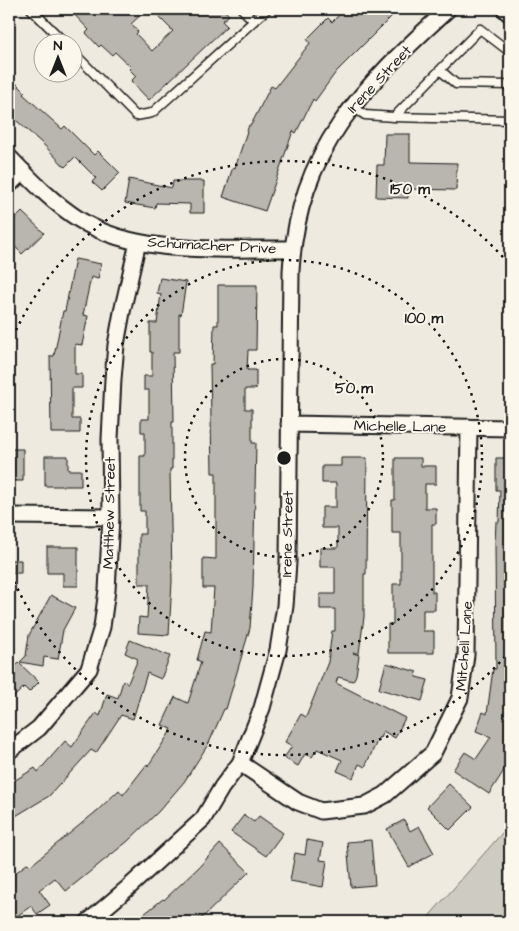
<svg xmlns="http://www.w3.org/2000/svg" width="519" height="931" font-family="'Architects Daughter',sans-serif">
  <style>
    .green { fill: #ceccc2; stroke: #75746f }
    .building { fill: #b9b6af; stroke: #1c1c1c }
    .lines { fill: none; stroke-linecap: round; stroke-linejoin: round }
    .service-casing { stroke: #1c1c1c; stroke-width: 11 }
    .minor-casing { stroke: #1c1c1c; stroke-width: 19 }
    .secondary-casing { stroke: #1c1c1c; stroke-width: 24 }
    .service { stroke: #fbf7ec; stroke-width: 8 }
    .minor { stroke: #fbf7ec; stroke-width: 15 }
    .secondary { stroke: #fbf7ec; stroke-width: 20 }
    .ring { fill: none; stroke: #1c1c1c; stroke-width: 2.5; stroke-dasharray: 2.5 5 }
    .labels { text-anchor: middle; stroke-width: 4; stroke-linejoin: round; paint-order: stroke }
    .street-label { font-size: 15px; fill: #1c1c1c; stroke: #fbf7ec }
    .centre { fill: #1c1c1c; stroke: #fbf7ec; stroke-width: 2.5 }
    .ring-label { font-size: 15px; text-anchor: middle; font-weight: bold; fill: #1c1c1c; stroke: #fbf7ec; stroke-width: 4; stroke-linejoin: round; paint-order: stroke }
  </style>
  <rect width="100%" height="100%" fill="#eeeadf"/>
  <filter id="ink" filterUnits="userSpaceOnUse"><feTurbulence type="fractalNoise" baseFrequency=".02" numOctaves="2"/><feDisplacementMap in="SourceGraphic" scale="10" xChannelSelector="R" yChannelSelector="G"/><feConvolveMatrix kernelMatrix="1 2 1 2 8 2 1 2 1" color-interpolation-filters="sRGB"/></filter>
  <g filter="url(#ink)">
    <path class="green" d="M510 824V922H424Z"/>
    <path class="building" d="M69 9H147L131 24 138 32 136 34 152 51 173 31 151 9H223L229 15 222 21 227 26 149 100 131 81 136 76 129 69 131 67 115 52 112 55 101 45 99 47 86 33 89 30Z
      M345 9H399L336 72 315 101 313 99 296 133 293 131 265 211 223 197 233 167 235 168 249 125H251L271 86 275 88 310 43 307 39 328 18 332 22Z
      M9 76 25 92 23 94 62 129 65 126 94 155 98 151 120 173 102 191 92 182 96 178 75 157 65 167 45 146 9 114Z
      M385 134H410V162L457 163 456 190 408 189V198L376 197 377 165H384Z
      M129 179 172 188 173 181H204V213H190V204L156 203 155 208 125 203Z
      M22 212 44 233 22 254 9 240V225Z
      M75 259 101 264 98 279 91 277 83 315 88 316 82 345 75 344V374H82V388H72V419H80V433H51L50 356H54L63 311H65Z
      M160 278 186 282 181 315 179 314V352H173L174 422H172V469H170L172 581 169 635 138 633 139 617 147 618 149 584H139V534H145V511H140V456H145V432H141V419H149V390H144V376H152V352H150V323H157L161 294 157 293Z
      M218 285H257L256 350H248L247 370H256V389H245V409H252V443H256L253 588 250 628 226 709H224L209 743 184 782 158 812 128 841 66 891 55 878 39 890 50 905 37 914 31 906 9 922V878L28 863 30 866 98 810 119 790 123 795 147 764 148 766 172 729 162 725 175 697 188 703 201 662 197 660 205 631 211 632 214 588H203V558L216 559V473H212L210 364H213L214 325H218Z
      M9 449H23V481H9Z
      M45 456H68V470H81V486H45Z
      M341 458H367L366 574H364V617L359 653H353L359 655 356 675 353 681 338 677 336 683 405 718 395 738 383 731 380 738 379 737 365 767 359 764 353 778 337 771 342 760 317 749 312 757 305 754 298 766 284 758 292 746 285 742 301 714 306 717 328 662 332 631H335V609H320V594H335V567H320V548H338V528H322V507H336V483H322V466H341Z
      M395 458H421V466H436V484H425V508H436V524H432V592H435V610H423V631H434V653H388V624H393V584H401V533H392V500H395Z
      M496 458H510V754L503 772 489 794 453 770 465 752 476 759 491 737 476 731 483 712 487 714 493 669H496L495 543 496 522H499L500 490H496Z
      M47 547H78V586H63V573H47Z
      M9 560H21V573H9Z
      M51 595 75 608 63 630 58 659 44 657 43 666 20 662 26 656 29 635Z
      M130 640 170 656 161 679 147 673 133 719 121 715 96 753 91 750 49 796 9 820V784L35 768 38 772 65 741 72 747 96 713 100 716 107 694 118 698 123 681 128 683 138 659 125 653Z
      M19 663 39 682 29 692 24 687 9 702V673Z
      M386 663 417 672 416 677 428 680 422 701 379 689Z
      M449 784 473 807 450 830 427 807Z
      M244 815 254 822 259 816 283 833 266 856 231 832Z
      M404 820 410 831 419 826 434 853 409 867 387 829Z
      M307 840 323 843 320 860 327 861 323 887 290 881 295 853 305 855Z
      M371 840 375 885 351 887 347 842Z
      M220 844 249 872 198 922H134L163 899 164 900 198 868Z"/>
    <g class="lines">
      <g class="service-casing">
        <path id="service" d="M31 9 64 42
          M242 9 254 21
          M72 51 136 116 152 113 267 9
          M440 70 456 84 510 85
          M351 106 365 115 394 117 480 29 510 52
          M394 117 510 120"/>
      </g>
      <g class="minor-casing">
        <path id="minor" d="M9 157C31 180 53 203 80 220 139 257 226 248 293 249
          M9 185 23 171
          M289 424 510 428
          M9 516 111 517
          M9 751 39 728 89 669 102 627 107 590 111 517 110 439 113 379 116 345 122 312 138 242
          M240 763 298 802 321 811 364 806 385 795 433 753 460 698 466 655 469 427
          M88 922 129 887 203 819 222 787 240 763 262 708 278 650 285 606 288 562 291 271C298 149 363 87 448 9"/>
      </g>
      <g class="secondary-casing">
        <path id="secondary" d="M508 9 510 11"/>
      </g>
      <use href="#service" class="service"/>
      <use href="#minor" class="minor"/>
      <use href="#secondary" class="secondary"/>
    </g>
  </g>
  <g class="ring">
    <circle cx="284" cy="458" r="99"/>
    <circle cx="284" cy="458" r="198"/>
    <path d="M510 651A297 297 0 0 1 10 572M10 344A297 297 0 0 1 510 265"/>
  </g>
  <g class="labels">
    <g class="street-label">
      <text transform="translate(379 79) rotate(-47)" y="5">Irene Street</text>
      <text transform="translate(212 245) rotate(3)" y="5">Schumacher Drive</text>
      <text transform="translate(400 426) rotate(1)" y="5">Michelle Lane</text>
      <text transform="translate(109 513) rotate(-89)" y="5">Matthew Street</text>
      <text transform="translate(287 534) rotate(-89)" y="5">Irene Street</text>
      <text transform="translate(464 646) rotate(-86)" y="5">Mitchell Lane</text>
    </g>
  </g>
  <circle cx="284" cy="458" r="8" class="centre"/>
  <g class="ring-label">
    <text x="410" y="194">150 m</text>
    <text x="424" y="323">100 m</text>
    <text x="354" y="393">50 m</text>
  </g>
  <rect width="519" height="931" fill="none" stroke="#fbf7ec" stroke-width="30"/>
  <rect x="15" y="15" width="489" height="901" fill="none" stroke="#1c1c1c" stroke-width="2" filter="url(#ink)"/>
  <g transform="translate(58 58)"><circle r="24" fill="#fbf7ec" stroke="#a29f99"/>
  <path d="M0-4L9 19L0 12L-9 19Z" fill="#1c1c1c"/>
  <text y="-8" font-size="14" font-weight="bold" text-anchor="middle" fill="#1c1c1c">N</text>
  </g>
</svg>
